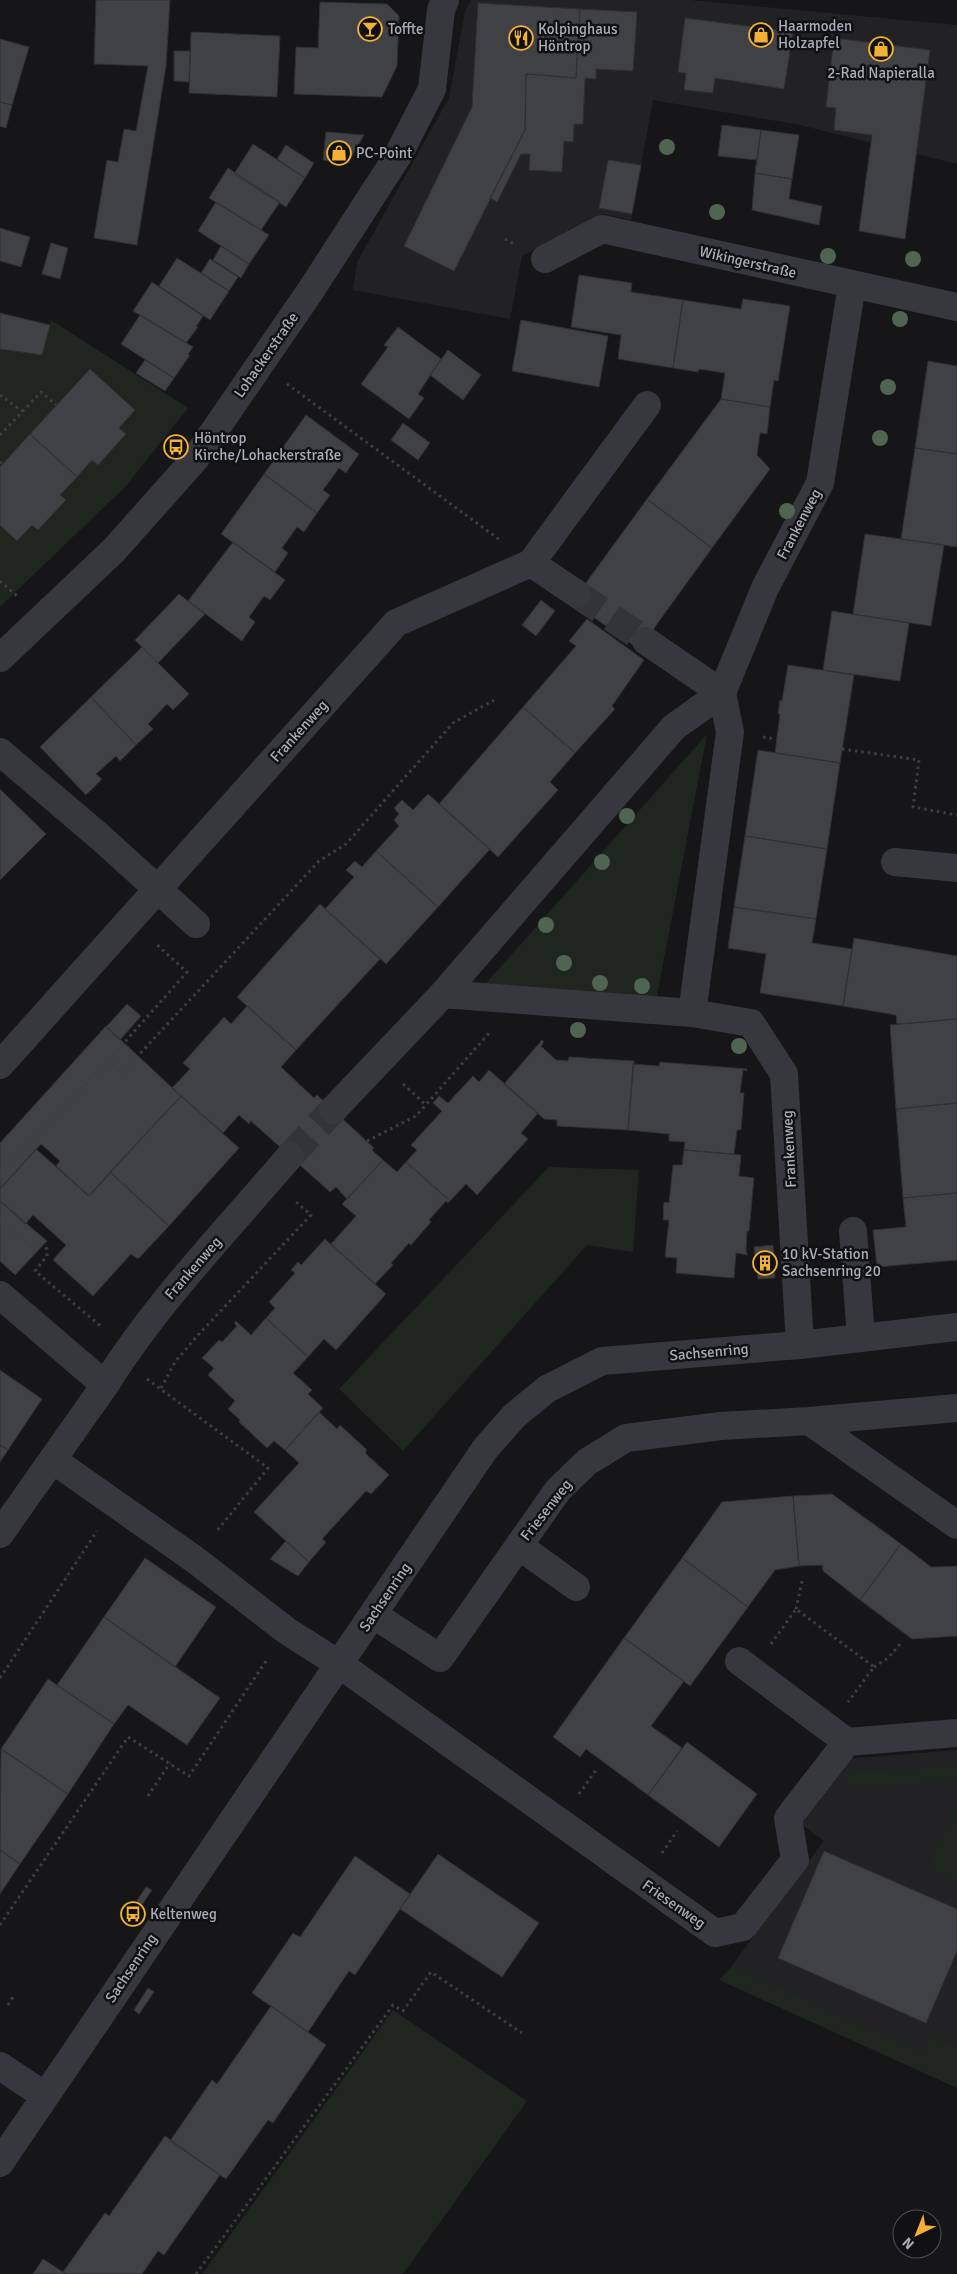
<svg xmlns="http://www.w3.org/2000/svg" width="957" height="2274" font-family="Signika,sans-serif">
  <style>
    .built { fill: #222225 }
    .green { fill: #1e261f }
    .building { fill: #404145; stroke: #303034 }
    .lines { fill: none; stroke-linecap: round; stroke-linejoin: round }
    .minor-tunnel { stroke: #333438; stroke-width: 28; stroke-dasharray: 28 14; stroke-linecap: butt }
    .path { stroke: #3d3f44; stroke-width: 3; stroke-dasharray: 2.5 4; stroke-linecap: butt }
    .minor { stroke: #37383d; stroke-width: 28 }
    .tree { fill: #506452 }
    .labels { text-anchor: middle; stroke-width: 5; stroke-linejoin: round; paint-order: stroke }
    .poi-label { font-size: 15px; fill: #a8adb8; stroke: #111113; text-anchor: start }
    .street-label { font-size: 15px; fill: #a8adb8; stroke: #111113 }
  </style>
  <rect width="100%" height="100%" fill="#161618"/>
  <path class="built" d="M471 0H690L957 25V164L800 125 653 100 631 220 603 214 522 256 510 319 353 290 357 262 449 98 465 11Z
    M957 1750V2082L722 1979 824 1841 801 1824 848 1759Z"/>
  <path class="green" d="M51 320 188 408 126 486 0 607V349L42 355Z
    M707 734 655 1006 472 999Z
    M549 1167 639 1170 633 1252 587 1245 403 1451 339 1389Z
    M957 1765V1783L849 1786 844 1773Z
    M957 1809V1881C938 1877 933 1876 930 1856Z
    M732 1966 921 2051 929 2035 957 2048V2088L719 1980Z
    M393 2010 527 2101 403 2274H202Z"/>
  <path class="building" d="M96 0H170L166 66 137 245 94 238 107 160 118 162 124 129 136 131 148 66 94 64Z
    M320 2 387 4 399 16 397 66 382 97 294 94 296 47 318 48Z
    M478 3 580 9 576 78 526 74 525 130 454 271 404 246 472 107Z
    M580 9 637 12 633 71 596 69V79L585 78 583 124H574L573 142 564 141 562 172 529 170 530 154H521L497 202 490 198 525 130 526 74 576 78Z
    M685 18 793 32 784 89 715 78 713 93 684 90 686 73 678 72Z
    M191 32 280 36 277 97 189 93Z
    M834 38 930 50 905 239 859 231 872 135 834 130 836 108 826 107Z
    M0 39 29 47 12 105 0 102Z
    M174 51H190L189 82 174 81Z
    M0 102 12 105 6 128 0 126Z
    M722 125 761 130 757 160 718 156Z
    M761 130 799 135 792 179 755 173Z
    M326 132 364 135 348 163 323 160Z
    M253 144 305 178 286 207 234 174Z
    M286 145 314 163 305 178 277 159Z
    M608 160 641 165 632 214 599 208Z
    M228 168 280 202 261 230 209 198Z
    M755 173 792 179 789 199 822 206 819 225 752 210Z
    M216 202 269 235 249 264 198 231Z
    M0 228 30 237 21 267 0 261Z
    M51 243 68 248 60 279 42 274Z
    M221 246 249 264 241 278 213 260Z
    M177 258 229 291 210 320 159 286Z
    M210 259 238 277 229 291 201 273Z
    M579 275 632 283 631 292 683 300 673 368 618 359 621 335 571 327Z
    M152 282 203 316 196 327H198L186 343 133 311Z
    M743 299 790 306 778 381 774 380 770 407 721 399 725 373 699 369 698 372 673 368 683 300 741 309Z
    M0 313 50 325 42 355 0 349Z
    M140 315 193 347 188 354 190 355 174 378 121 344Z
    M521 320 608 336 599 387 512 371Z
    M398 327 441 359 418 394 424 398 409 419 361 384 388 347 384 345Z
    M448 350 481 375 463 400 430 375Z
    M145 360 174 378 165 391 136 373Z
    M928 361 957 366V454L915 448Z
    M90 369 135 410 119 428 126 434 98 465 92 460 77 477 30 434Z
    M721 399 770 407 767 434 760 433 757 455 770 469 712 548 647 499Z
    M306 415 359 454 346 473 339 468 323 490 330 495 317 513 264 474Z
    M403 423 430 443 418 460 391 440Z
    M30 434 77 477 60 495 66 500 38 530 32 525 17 541 0 525V467Z
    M915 448 957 454V547L901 539Z
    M264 474 317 513 304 532 297 527 282 548 288 553 275 572 221 534Z
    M647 499 712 548 639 649 572 602Z
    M865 534 944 545 931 626 853 614Z
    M233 542 285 580 270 600 264 596 249 617 255 622 242 641 188 601Z
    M179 594 205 614 158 663 135 640Z
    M541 600 555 611 536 636 522 625Z
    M832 611 909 623 900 681 823 670Z
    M587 619 644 660 612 706 615 709 575 753 523 707 576 646 569 641Z
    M142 647 189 694 173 710 167 704 148 724 153 729 136 745 91 697Z
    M788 665 854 675 840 763 775 753 780 714 778 713 780 700 782 701Z
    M91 697 136 745 120 761 116 756 96 774 102 779 86 795 40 747Z
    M523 707 575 753 550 782 558 790 498 857 439 804Z
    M758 750 840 763 827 849 745 836Z
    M0 789 46 834 0 880Z
    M428 794 490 849 438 907 376 851 399 826 394 820 399 814 394 808 402 800 413 810Z
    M745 836 827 849 816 919 734 907Z
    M376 851 438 907 386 964 325 909 354 877 346 870 355 861 362 867Z
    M320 904 380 959 296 1050 237 997Z
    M734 907 816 919 812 943 852 949 843 1006 760 993 766 954 728 948Z
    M854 938 957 956V1019L897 1024 896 1015 843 1006Z
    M127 1004 141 1016 120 1040 106 1027Z
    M247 1006 296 1050 281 1067 314 1098 317 1095 374 1148 372 1150 383 1160 347 1199 336 1187 330 1192 251 1121 249 1124 239 1115 223 1133 172 1088 190 1069 183 1063 224 1017 231 1024Z
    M957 1019V1103L896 1109 890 1025Z
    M106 1026 181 1096 89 1196 56 1166 60 1161 41 1144 0 1189V1143Z
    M542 1040 544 1042 541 1046 556 1060 568 1061 569 1057 634 1061 628 1130 557 1126V1120L544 1119 504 1084Z
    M660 1062 747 1069V1071L743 1070 740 1093H744L741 1130H737L734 1154 684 1150 685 1142 669 1141V1134L628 1130 633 1064 659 1066Z
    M489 1070 538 1113 521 1133 528 1139 477 1195 466 1184 450 1201 406 1162 417 1150 411 1145 442 1111 433 1103 439 1096 448 1103 473 1076 479 1082Z
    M181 1096 239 1148 169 1226 110 1172Z
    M957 1103V1193L903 1198 896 1109Z
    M36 1149 89 1196 110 1172 169 1226 138 1259 131 1254 93 1296 53 1260 66 1245 33 1215 25 1224 0 1201V1189Z
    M684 1150 741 1155 739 1176 754 1178 749 1231H747L746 1252 748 1255 736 1253 734 1278 676 1273 677 1258 665 1257 669 1220H663L664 1202 669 1203 673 1165H682Z
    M383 1160 397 1172 406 1162 450 1201 448 1203 446 1201 429 1220 431 1222 411 1245 409 1243 391 1263 393 1265 375 1284 331 1244 356 1216 342 1204Z
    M957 1193V1260L877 1267 873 1230 906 1227 903 1198Z
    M0 1201 47 1241 15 1275 0 1261Z
    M325 1239 386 1294 336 1350 324 1339 308 1357 266 1318 275 1308 269 1302 295 1273 291 1270 298 1262 301 1265Z
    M773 1245 775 1278 758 1279 754 1247Z
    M266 1318 308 1357 293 1373 312 1390 308 1394 323 1408 285 1450 274 1441 267 1448 239 1422 240 1420 228 1409 235 1401 208 1375 214 1368 202 1358 219 1340 222 1342 237 1326 234 1323 236 1321 251 1335Z
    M0 1370 42 1399 8 1450 0 1445Z
    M319 1412 337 1429 340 1425 367 1450 365 1453 389 1475 371 1494 366 1491 322 1539 326 1542 309 1562 254 1512 299 1463 285 1450Z
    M0 1445 8 1450 0 1462Z
    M832 1494 901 1544 860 1600 823 1571 822 1565 799 1566 793 1496Z
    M793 1496 799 1566 775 1570 748 1607 682 1558 722 1502Z
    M286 1541 309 1562 298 1576 270 1559Z
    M901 1544 931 1567 957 1566V1636L912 1639 860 1600Z
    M145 1558 216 1607 175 1667 104 1617Z
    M682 1558 748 1607 690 1686 624 1638Z
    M104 1617 220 1698 187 1745 128 1705 114 1724 57 1685Z
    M624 1638 684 1681 651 1726 682 1748 648 1795 586 1749 580 1757 553 1737Z
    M48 1679 114 1724 68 1794 1 1749Z
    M687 1742 757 1794 719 1847 648 1795Z
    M1 1749 68 1794 20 1864 0 1850Z
    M0 1850 20 1864 0 1894Z
    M824 1851 957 1909V1951L926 2023 778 1958Z
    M438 1854 539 1923 502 1977 400 1909Z
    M355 1856 410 1894 355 1975 349 1971 308 2032 252 1993 293 1933 300 1937Z
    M146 1887 152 1890 137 1912 132 1908Z
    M148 1988 154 1992 139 2014 134 2010Z
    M271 2006 326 2045 273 2123 268 2120 226 2179 170 2141 212 2080 217 2084Z
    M165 2136 220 2175 164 2255 158 2251 142 2274H66L63 2272 105 2213 109 2216Z
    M43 2259 63 2272 66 2274H33Z"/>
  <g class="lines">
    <path class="minor-tunnel" d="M577 594 646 641
      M290 1156 333 1110"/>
    <path class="path" d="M505 239 516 245
      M287 384 500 540
      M0 395 22 411
      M0 435 41 392 56 405
      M0 462 3 464
      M0 581 17 596
      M763 737 776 739
      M842 749 919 760 913 807 957 815
      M109 1060 122 1073 319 861 346 844 453 723 494 700
      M403 1084 426 1105
      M367 1141 416 1116 490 1032
      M0 1173 109 1060 187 972 155 943
      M0 1219 32 1247 39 1243 47 1249V1256L35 1271 103 1328
      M147 1379 268 1468 216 1532
      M161 1388 175 1362 198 1335 311 1215 295 1201
      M796 1609 803 1577
      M771 1644 796 1609 874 1667 848 1702
      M874 1667 888 1658 901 1643
      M0 1678 97 1531
      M579 1794 596 1770
      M148 1796 170 1763
      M662 1853 677 1831
      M0 1925 128 1737 189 1776 268 1658
      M8 2005 15 1994
      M196 2274 393 2005 403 2011 431 1972 522 2033"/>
    <path class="minor" d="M545 259 602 229 957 307
      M531 563 577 594
      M646 641 722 693 730 732 692 1013
      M0 658 114 550 195 459 311 290 397 157 432 89 441 10 445 0
      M0 752 100 837 196 924
      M895 862 957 868
      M443 994 692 1013 751 1023 784 1074 800 1345
      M0 1065 396 623 531 563 647 405
      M333 1110 443 994 674 727 722 693 765 588 820 483 852 285
      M853 1231 861 1338
      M0 1295 105 1385C157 1302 226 1231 290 1156
      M809 1421 957 1525
      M53 1460 194 1559 287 1631 339 1664 715 1933 743 1927 795 1860 788 1818 847 1742 957 1733
      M0 1534 105 1385
      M519 1546 576 1587
      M374 1615 440 1658 558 1490 587 1462 626 1438 721 1426 809 1421 957 1408
      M739 1661 847 1742
      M0 2066 45 2096
      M0 2163 485 1449 514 1416 547 1389 602 1361 800 1345 957 1327"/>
  </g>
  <g class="tree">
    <circle cx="667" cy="147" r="8"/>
    <circle cx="717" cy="212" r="8"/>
    <circle cx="828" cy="256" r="8"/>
    <circle cx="913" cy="259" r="8"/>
    <circle cx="900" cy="319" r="8"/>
    <circle cx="888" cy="387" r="8"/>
    <circle cx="880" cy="438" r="8"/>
    <circle cx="787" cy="511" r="8"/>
    <circle cx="627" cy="816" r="8"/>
    <circle cx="602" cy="862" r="8"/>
    <circle cx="546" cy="925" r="8"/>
    <circle cx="564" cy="963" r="8"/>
    <circle cx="600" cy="983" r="8"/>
    <circle cx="642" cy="986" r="8"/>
    <circle cx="578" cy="1030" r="8"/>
    <circle cx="739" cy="1046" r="8"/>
  </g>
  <defs>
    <g id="bar-ring" transform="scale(1.25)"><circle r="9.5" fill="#111113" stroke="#f2b134" stroke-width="1.5"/><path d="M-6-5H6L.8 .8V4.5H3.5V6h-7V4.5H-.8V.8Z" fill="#f2b134"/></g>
    <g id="shop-ring" transform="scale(1.25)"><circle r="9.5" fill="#111113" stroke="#f2b134" stroke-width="1.5"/><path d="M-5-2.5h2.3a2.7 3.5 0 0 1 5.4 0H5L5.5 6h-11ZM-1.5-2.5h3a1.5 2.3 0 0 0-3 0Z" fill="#f2b134"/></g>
    <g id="restaurant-ring" transform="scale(1.25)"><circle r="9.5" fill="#111113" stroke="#f2b134" stroke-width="1.5"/><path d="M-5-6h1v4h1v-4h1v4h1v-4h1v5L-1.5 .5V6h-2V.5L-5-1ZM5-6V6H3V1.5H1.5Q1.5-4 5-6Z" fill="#f2b134"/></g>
    <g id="bus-ring" transform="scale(1.25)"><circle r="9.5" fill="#111113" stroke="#f2b134" stroke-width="1.5"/><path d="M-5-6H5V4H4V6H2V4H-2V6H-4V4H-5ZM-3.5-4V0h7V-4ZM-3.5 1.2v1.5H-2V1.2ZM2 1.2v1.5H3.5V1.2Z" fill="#f2b134"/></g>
    <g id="building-ring" transform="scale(1.25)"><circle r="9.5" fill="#111113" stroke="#f2b134" stroke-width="1.5"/><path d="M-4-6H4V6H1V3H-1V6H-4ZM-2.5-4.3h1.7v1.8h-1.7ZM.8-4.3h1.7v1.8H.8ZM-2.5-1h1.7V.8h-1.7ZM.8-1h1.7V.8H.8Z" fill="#f2b134"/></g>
  </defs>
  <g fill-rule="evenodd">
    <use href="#bar-ring" x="370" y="29"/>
    <use href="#shop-ring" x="761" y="35"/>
    <use href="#restaurant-ring" x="521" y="38"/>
    <use href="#shop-ring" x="881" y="49"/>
    <use href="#shop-ring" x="339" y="153"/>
    <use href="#bus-ring" x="176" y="447"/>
    <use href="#building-ring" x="765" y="1263"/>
    <use href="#bus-ring" x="133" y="1914"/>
  </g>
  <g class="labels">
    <g class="poi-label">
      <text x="778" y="31">Haarmoden<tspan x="778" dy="17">Holzapfel</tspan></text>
      <text x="388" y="34">Toffte</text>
      <text x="538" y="34">Kolpinghaus<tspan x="538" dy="17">Höntrop</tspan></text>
      <text x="881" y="78" text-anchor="middle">2-Rad Napieralla</text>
      <text x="356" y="158">PC-Point</text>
      <text x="194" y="443">Höntrop<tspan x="194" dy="17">Kirche/Lohackerstraße</tspan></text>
      <text x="782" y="1259">10 kV-Station<tspan x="782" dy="17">Sachsenring 20</tspan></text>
      <text x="150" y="1919">Keltenweg</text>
    </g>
    <g class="street-label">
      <text transform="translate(748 262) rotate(13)" y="5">Wikingerstraße</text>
      <text transform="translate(266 355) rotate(-55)" y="5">Lohackerstraße</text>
      <text transform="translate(799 524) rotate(-62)" y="5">Frankenweg</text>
      <text transform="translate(299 731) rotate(-48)" y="5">Frankenweg</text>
      <text transform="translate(789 1149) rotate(-93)" y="5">Frankenweg</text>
      <text transform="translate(193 1268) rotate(-49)" y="5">Frankenweg</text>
      <text transform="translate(709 1352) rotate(-5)" y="5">Sachsenring</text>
      <text transform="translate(546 1510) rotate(-52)" y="5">Friesenweg</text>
      <text transform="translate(385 1597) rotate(-56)" y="5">Sachsenring</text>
      <text transform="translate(674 1904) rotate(35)" y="5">Friesenweg</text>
      <text transform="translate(131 1968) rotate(-56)" y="5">Sachsenring</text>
    </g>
  </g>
  <g transform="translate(917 2234) rotate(223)"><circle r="24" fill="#111113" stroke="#4d4f55"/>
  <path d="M0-4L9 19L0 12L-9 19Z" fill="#f2b134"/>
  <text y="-8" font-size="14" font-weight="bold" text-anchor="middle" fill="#a8adb8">N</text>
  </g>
</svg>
